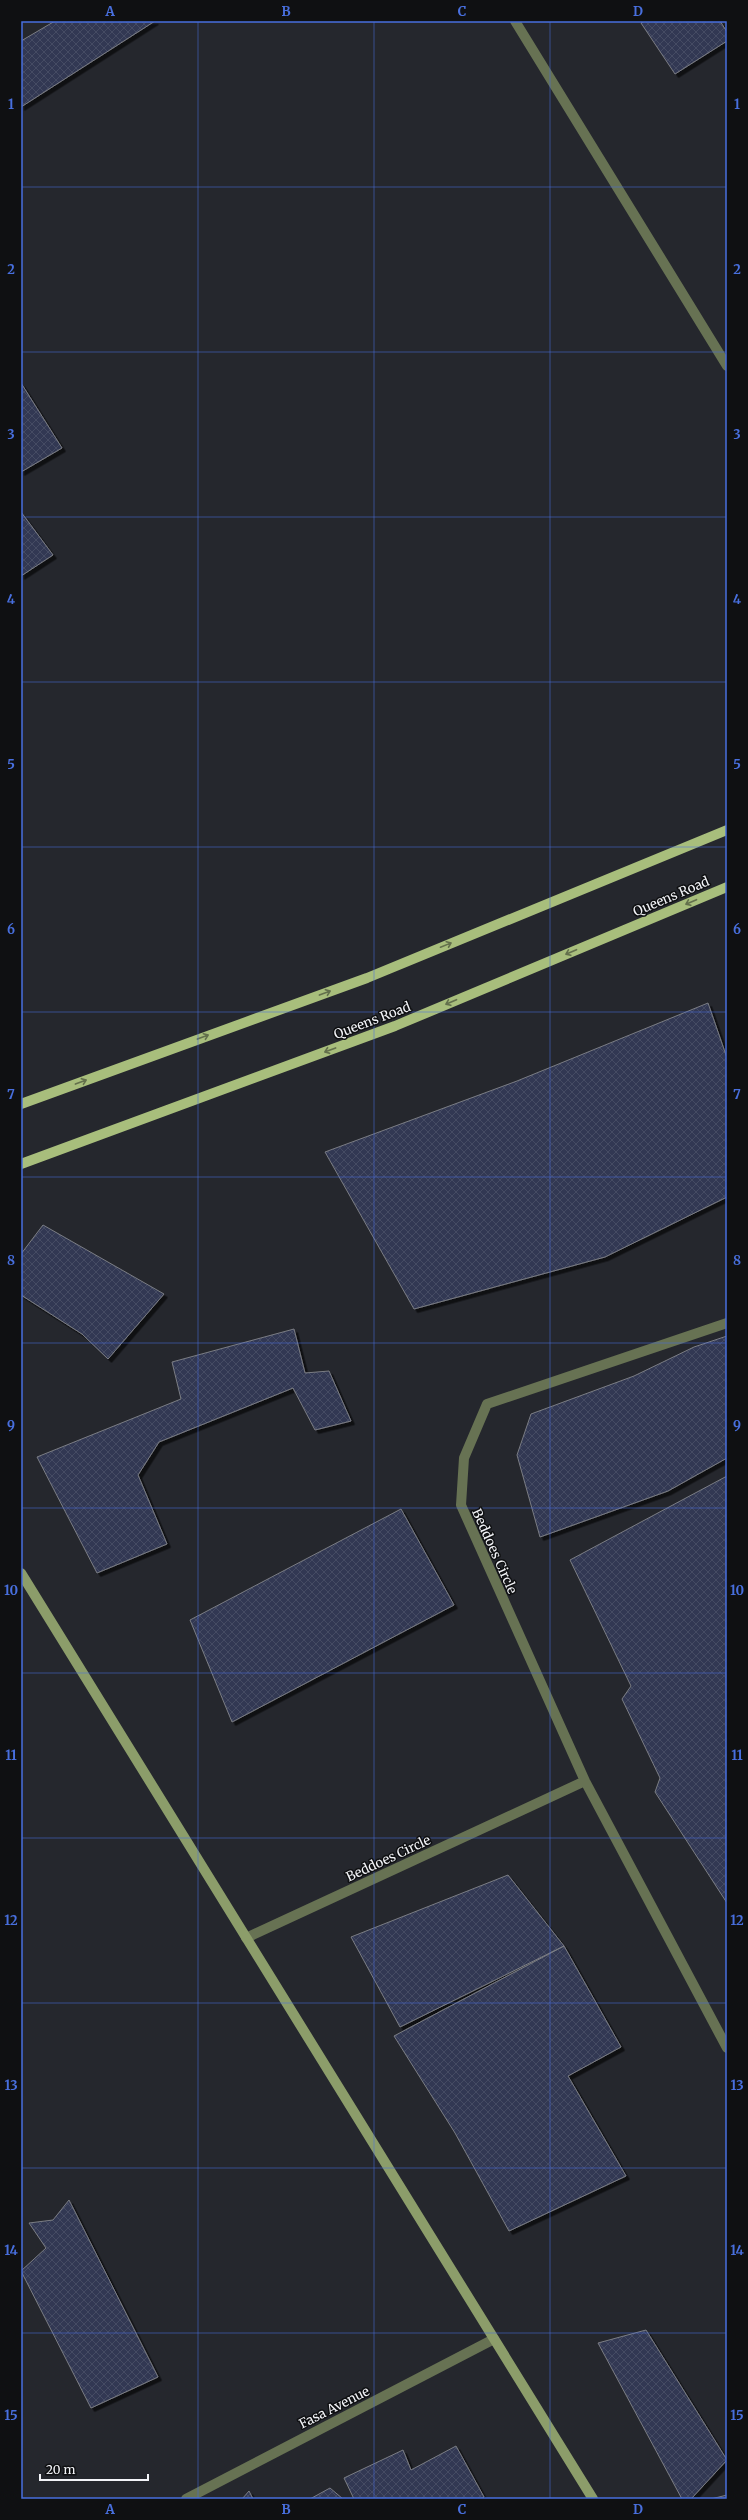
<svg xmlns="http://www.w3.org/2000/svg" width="748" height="2520" font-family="Merriweather,serif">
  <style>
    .building { fill: url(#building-cross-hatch); stroke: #7b7d84; filter: url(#shadow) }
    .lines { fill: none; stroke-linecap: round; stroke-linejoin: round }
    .lane { stroke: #677253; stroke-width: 10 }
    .street { stroke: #677253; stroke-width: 10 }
    .secondary { stroke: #8c9d6a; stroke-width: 10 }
    .primary { stroke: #a8be7c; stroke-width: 10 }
    .oneway { stroke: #63704c }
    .grid { fill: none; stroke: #486fde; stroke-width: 1; stroke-opacity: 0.55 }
    .labels { text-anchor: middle; stroke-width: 3; stroke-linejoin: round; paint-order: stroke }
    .street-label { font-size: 13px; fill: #f3f4f8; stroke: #0f1012 }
    .neatline { fill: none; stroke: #486fde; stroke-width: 1.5 }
    .grid-label { font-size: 13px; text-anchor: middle; font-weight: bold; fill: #486fde }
  </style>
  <defs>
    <pattern id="building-cross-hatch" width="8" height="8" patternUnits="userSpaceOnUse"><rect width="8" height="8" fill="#313853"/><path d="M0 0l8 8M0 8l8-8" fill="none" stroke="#454c64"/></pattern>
    <filter id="shadow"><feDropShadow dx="3.5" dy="3.5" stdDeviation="0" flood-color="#0009"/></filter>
  </defs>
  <rect width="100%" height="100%" fill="#25272d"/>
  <path class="building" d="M55 21H155L21 107V41Z
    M645 21H720L727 32V41L675 74 641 23Z
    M21 383 62 448 21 472Z
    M21 512 53 555 21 576Z
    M708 1003 727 1058V1197L605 1257 414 1309 325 1152 517 1081Z
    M43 1225 164 1294 108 1359 82 1334 21 1295V1254Z
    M294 1329 305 1373 329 1371 351 1421 315 1430 293 1388 159 1442 138 1475 167 1544 97 1573 37 1457 181 1399 172 1362Z
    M727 1336V1458L668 1491 540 1537 517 1455 531 1414 634 1376 694 1347Z
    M727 1476V1903L655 1792 660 1778 622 1699 631 1686 570 1560Z
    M401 1509 454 1605 232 1722 190 1620Z
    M508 1875 564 1946 400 2027 351 1937Z
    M564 1946 621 2047 568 2076 626 2176 509 2231 455 2133 394 2036Z
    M69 2200 158 2377 91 2408 21 2271 46 2248 29 2223 53 2220Z
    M646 2330 727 2460 691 2499H682L598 2343Z
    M456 2446 484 2497 481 2499H354L344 2478 403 2450 411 2470Z
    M330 2488 343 2499H310Z
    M249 2491 253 2499H242Z
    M727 2495V2499H711Z"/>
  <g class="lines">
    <path class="lane" d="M515 21 727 366"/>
    <path class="street" d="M727 1323 487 1404 464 1458 461 1505 585 1781 727 2048
      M246 1938 585 1781
      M186 2499 494 2339"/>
    <path class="secondary" d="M21 1573 593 2499"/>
    <path class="primary" d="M21 1104 367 978 727 830
      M21 1164 395 1026 727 887"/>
  </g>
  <defs><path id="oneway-shaft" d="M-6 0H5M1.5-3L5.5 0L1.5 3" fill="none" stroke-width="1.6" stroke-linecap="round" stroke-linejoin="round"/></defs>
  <g class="oneway">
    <use href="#oneway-shaft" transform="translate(691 902) rotate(157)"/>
    <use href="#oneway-shaft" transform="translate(446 945) rotate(-22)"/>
    <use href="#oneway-shaft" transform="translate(571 952) rotate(157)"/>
    <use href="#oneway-shaft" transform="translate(325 993) rotate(-20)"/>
    <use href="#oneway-shaft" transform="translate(451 1002) rotate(157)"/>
    <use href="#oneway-shaft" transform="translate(203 1037) rotate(-20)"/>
    <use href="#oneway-shaft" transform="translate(330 1050) rotate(160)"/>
    <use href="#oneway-shaft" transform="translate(81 1082) rotate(-20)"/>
  </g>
  <path class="grid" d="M198 21V2499M374 21V2499M550 21V2499M21 187H727M21 352H727M21 517H727M21 682H727M21 847H727M21 1012H727M21 1177H727M21 1343H727M21 1508H727M21 1673H727M21 1838H727M21 2003H727M21 2168H727M21 2333H727"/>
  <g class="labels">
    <g class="street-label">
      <text transform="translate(671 896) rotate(-23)" y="5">Queens Road</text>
      <text transform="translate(372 1020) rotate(-21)" y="5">Queens Road</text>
      <text transform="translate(495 1551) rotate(66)" y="5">Beddoes Circle</text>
      <text transform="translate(388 1858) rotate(-25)" y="5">Beddoes Circle</text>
      <text transform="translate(334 2407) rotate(-27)" y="5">Fasa Avenue</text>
    </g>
  </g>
  <rect width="748" height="2520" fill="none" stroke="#0f1012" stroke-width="44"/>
  <path d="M40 2474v6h108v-6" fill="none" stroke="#f3f4f8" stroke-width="2"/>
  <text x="46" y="2474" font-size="12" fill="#f3f4f8" stroke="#0f1012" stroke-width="3" paint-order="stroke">20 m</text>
  <rect x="22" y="22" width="704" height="2476" class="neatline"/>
  <g class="grid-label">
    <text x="110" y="16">A</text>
    <text x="286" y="16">B</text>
    <text x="462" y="16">C</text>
    <text x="638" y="16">D</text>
    <text x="11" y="109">1</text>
    <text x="737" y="109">1</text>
    <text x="11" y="274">2</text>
    <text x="737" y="274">2</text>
    <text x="11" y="439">3</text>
    <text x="737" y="439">3</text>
    <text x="11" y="604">4</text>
    <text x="737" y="604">4</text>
    <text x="11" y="769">5</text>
    <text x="737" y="769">5</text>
    <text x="11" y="934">6</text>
    <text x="737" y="934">6</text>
    <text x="11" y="1099">7</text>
    <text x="737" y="1099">7</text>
    <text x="11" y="1265">8</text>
    <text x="737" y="1265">8</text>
    <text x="11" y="1430">9</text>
    <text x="737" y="1430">9</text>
    <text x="11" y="1595">10</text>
    <text x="737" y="1595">10</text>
    <text x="11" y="1760">11</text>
    <text x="737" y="1760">11</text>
    <text x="11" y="1925">12</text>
    <text x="737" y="1925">12</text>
    <text x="11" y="2090">13</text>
    <text x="737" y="2090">13</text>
    <text x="11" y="2255">14</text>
    <text x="737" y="2255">14</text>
    <text x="11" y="2420">15</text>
    <text x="737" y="2420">15</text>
    <text x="110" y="2514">A</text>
    <text x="286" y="2514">B</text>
    <text x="462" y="2514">C</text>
    <text x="638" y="2514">D</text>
  </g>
</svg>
